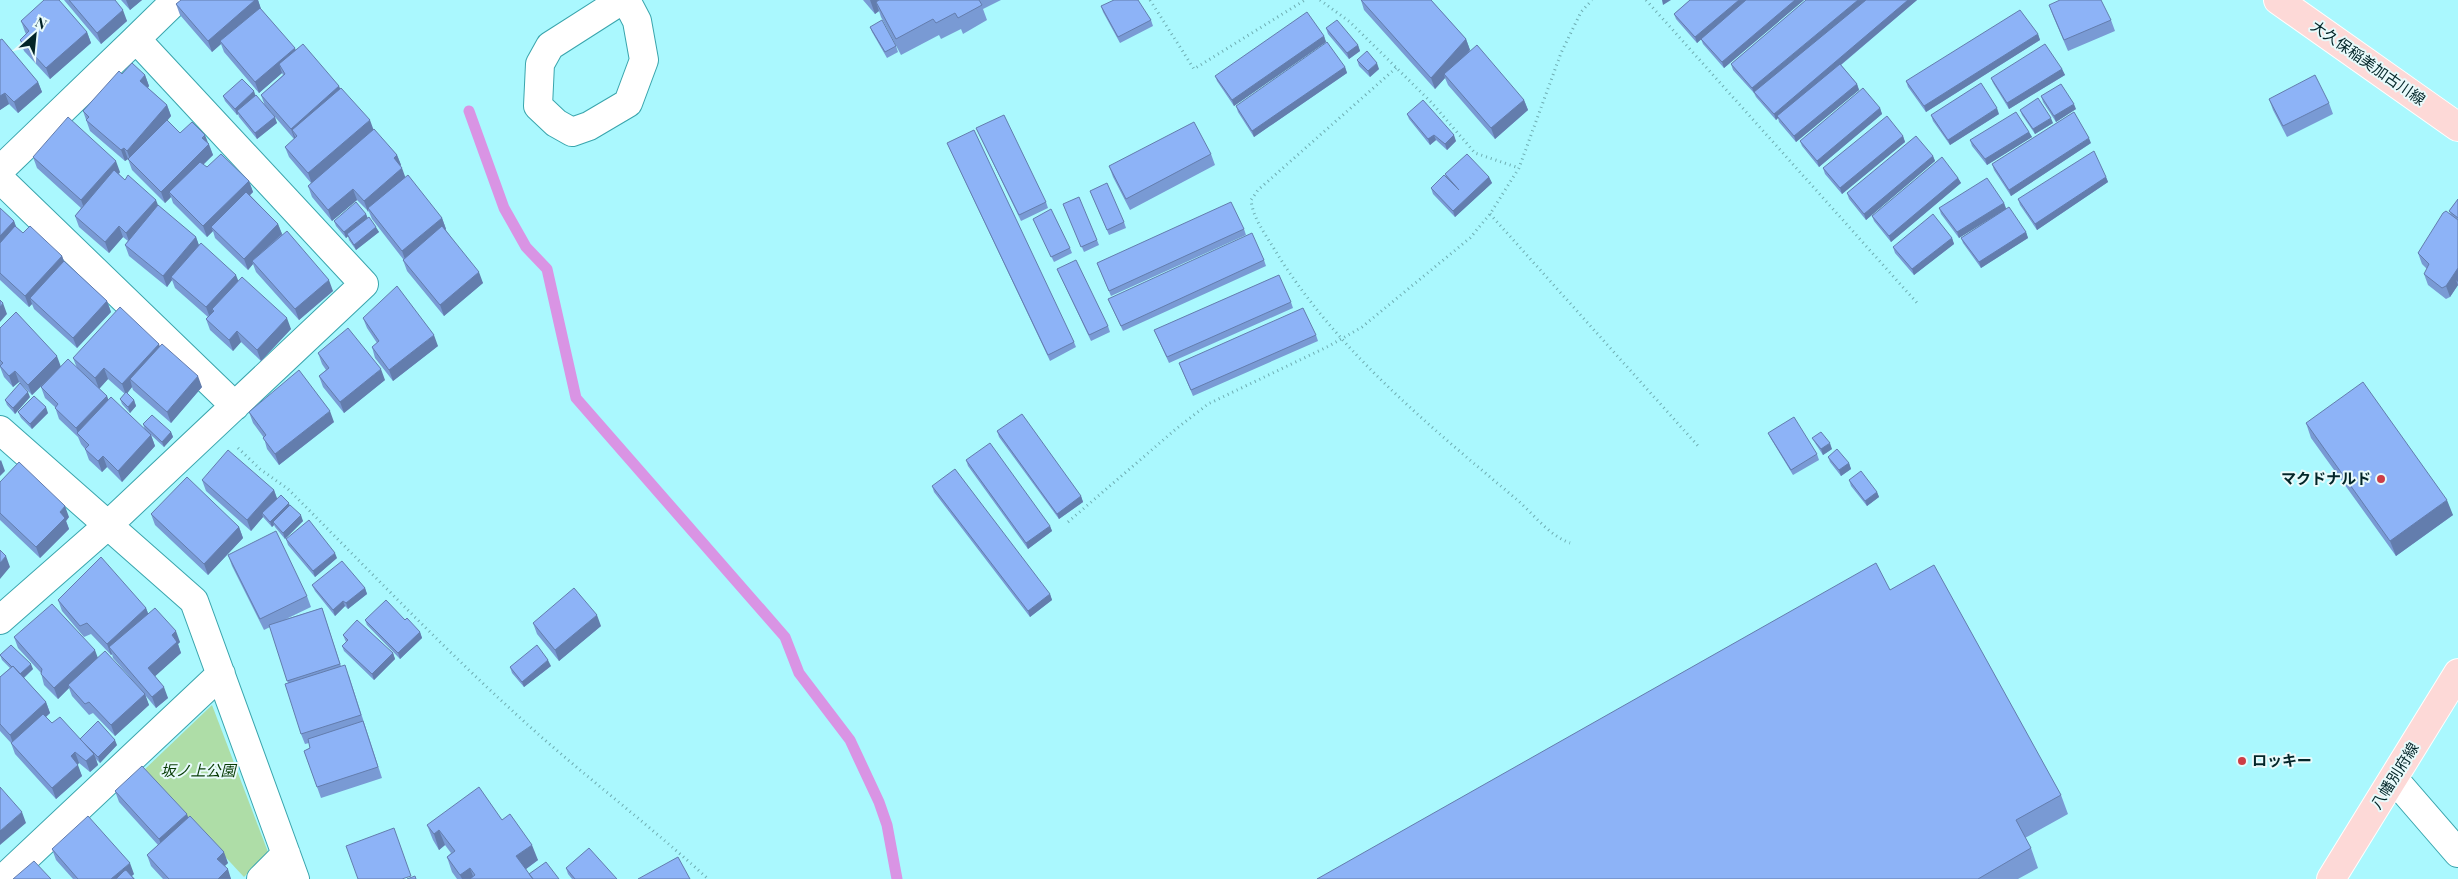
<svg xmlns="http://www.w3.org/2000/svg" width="2458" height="879" font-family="'Playfair Display','Noto Sans JP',serif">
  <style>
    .green { fill: #aedda7 }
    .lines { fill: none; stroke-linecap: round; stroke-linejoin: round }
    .stream { stroke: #d994e4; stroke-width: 11 }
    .minor-casing { stroke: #39a5ad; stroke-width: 30 }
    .major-casing { stroke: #fff; stroke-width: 30 }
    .path { stroke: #6eadb2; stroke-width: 3; stroke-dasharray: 1 4; stroke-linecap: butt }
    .minor { stroke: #fff; stroke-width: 28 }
    .major { stroke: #fdd9d7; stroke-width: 28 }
    .wall { fill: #799ad4 }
    .shaded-wall { fill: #637dad }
    .building { fill: #8db3f7; stroke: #637dad }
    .poi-dot { fill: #cd3d46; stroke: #e8fafb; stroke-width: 2 }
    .labels { text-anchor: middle; stroke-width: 4; stroke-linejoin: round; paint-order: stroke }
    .street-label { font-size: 15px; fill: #032528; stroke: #e8fafb }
    .poi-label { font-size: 15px; font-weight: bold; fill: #032528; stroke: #e8fafb; text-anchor: end }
    .park-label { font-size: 15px; font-style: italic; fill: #073b04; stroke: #e8fafb }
  </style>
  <rect width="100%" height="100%" fill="#aaf8fe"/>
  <path class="green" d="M212 705 268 852 244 877 144 770Z"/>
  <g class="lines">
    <path class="stream" d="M469 111 504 208 526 247 547 269 576 398 785 637 799 673 850 740 879 802 887 825 897 879"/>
    <g class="minor-casing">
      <path id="minor" d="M622 0 550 46 540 64 538 106 556 123 572 132 589 126 628 103 644 60 637 21 626 0
        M136 39 176 0
        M0 170 136 39 364 284 107 526 0 620
        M0 179 235 406
        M0 430 194 601 295 879
        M2394 779 2458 853
        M3 879 221 674
        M261 879 286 854"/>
    </g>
    <g class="major-casing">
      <path id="major" d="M2278 0 2458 127
        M2331 879 2458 673"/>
    </g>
    <path class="path" d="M1150 0 1194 69 1305 0
      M1320 0 1350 22 1431 102 1475 153 1519 168
      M1646 0 1918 304
      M1396 68 1258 190 1251 200C1253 218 1264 232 1273 247 1333 347 1427 424 1515 498 1533 513 1548 535 1570 543
      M1490 214 1699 447
      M238 448 260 469 288 489C373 574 456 662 546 741 600 788 656 831 708 879
      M1068 522 1176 429 1208 404 1329 346 1362 327 1470 238 1490 214 1519 168 1561 53 1581 12 1592 0"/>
    <use href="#minor" class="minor"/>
    <use href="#major" class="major"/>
  </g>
  <path class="wall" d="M64 0H115L127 21 101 44Z
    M121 0H142L130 10Z
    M181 0H258L261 9 296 51 339 86 340 89 373 130 397 155 401 165 400 166 405 178 442 218 446 229V230L483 283 444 316 407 271 403 260V259L372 219 369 212 357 200 332 221 312 197 308 186 311 183 289 157 285 147 294 139 269 110 277 123 257 139 239 117 238 114 237 115 225 101 223 96H255L265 106 261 95 283 75 282 73 259 93 224 52 221 44 212 52 180 15 176 4Z
    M863 0H1001L983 9 987 20 963 34 961 29 941 39 939 35 901 55 881 17 879 11 875 14Z
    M1361 0H1431L1466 39 1470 50 1468 53 1524 100 1528 110 1495 139 1448 85 1445 78 1435 89 1364 10Z
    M1690 0H1804L1724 68 1703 44 1701 39 1697 43 1676 19 1674 14Z
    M1806 0H1917L1841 65 1857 84 1859 90 1796 142 1779 122 1778 118 1776 120 1756 97 1754 93 1733 70 1731 64Z
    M2049 5 2111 20 2115 31 2068 51 2053 16Z
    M1101 6 1151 20 1153 26 1120 43 1103 12Z
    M21 21 87 32 91 43 50 79 24 51 20 40 26 34 25 32Z
    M870 27 896 46 898 52 887 58 872 32Z
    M1326 28 1358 45 1360 51 1349 59 1328 34Z
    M2038 34 2040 40 1926 112 1908 87 1906 81Z
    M1324 36 1326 42 1234 106 1217 81 1215 76Z
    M0 40 38 82 42 92 18 113 9 104 0 110Z
    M1357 60 1379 69 1370 77 1359 66Z
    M1345 67 1347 73 1254 137 1238 112 1236 106Z
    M2062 69 2065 75 2009 109 1993 83 1991 78Z
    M122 74 145 75 149 86 148 88 167 105 171 116 167 121 180 133 207 143 209 144 213 155 203 165 207 167 249 181 253 192 250 195 278 224 282 234 333 291 299 320 256 272 253 264 248 270 215 238 213 231 207 237 173 203 171 197 165 203 132 170 128 159 125 161 90 131 83 111Z
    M2041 96 2076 109 2056 122 2043 102Z
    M2269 99 2329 103 2333 114 2287 137 2273 110Z
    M1880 108 1882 114 1819 167 1802 146 1800 141Z
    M2020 110 2053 123 2035 134 2022 115Z
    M1407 114 1456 141 1447 150 1436 140 1430 145 1409 119Z
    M1999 114 1950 145 1933 121 1931 115Z
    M976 128 1046 202 1048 208 1021 221Z
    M2029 132 2032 137 1987 165 1972 146 1970 140Z
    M1903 136 1905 142 1842 194 1825 174 1823 168Z
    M947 143 1074 342 1076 347 1050 361Z
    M2091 143 2011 196 1994 170 1992 164Z
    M1211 154 1215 165 1130 210 1113 177 1109 166Z
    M1933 156 1935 161 1866 220 1849 199 1847 193Z
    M33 157 120 172 119 174 125 180 157 205 196 237 199 246 291 329 261 361 241 342 233 351 210 330 206 319 208 317 175 288 172 280 167 287 129 256 125 245 128 241 123 237 109 253 79 227 75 216 81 208 37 168Z
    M1445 174 1489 177 1492 183 1455 217 1433 194 1431 188 1446 177Z
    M2106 177 2108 182 2037 230 2020 205 2018 199Z
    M1958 178 1961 183 1891 242 1874 221 1872 216Z
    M1090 191 1124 222 1126 228 1109 235Z
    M2458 199V285L2450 297 2446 299 2428 285 2424 274 2427 269 2422 264 2418 253 2451 215 2449 211Z
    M2004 203 2006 208 2026 232 2028 238 1981 268 1963 243 1961 238 2002 211 1959 238 1941 214 1939 208Z
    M1063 204 1097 240 1099 245 1084 252Z
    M0 208 14 221 16 227 23 233 62 256 64 261 107 301 111 312 77 348 34 309 32 304 29 307 0 280Z
    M366 214 368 219 379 232 356 250 349 240 348 236 346 238 336 226 334 221Z
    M1033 219 1070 248 1072 253 1054 262Z
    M1244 229 1246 235 1111 296 1097 263Z
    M1952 238 1954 244 1914 275 1895 253 1893 247Z
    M1264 260 1266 266 1123 331 1108 299Z
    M1057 269 1108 326 1110 332 1091 341Z
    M1291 302 1293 308 1169 363 1154 330Z
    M363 318 438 346 393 381 375 358 372 347 377 343 367 328Z
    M0 328 60 366 77 368 73 358 160 346 202 387 171 423 133 390 132 387 127 393 134 400 136 406 130 413 122 404 120 399 125 394 108 379 99 389 107 396 108 400 145 430 143 424 171 432 173 437 164 447 151 435 155 446 122 482 107 467 102 472 89 460 85 449 81 444 78 437 59 419 55 407 45 398 41 387 48 379 32 395 19 382 13 387 4 377 0 367Z
    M1316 335 1318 341 1193 396 1179 363Z
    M318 353 385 380 344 413 323 387 319 376 326 370 322 364Z
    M30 397 15 414 7 405 5 400Z
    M18 412 48 413 32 429 21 418Z
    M249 412 334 422 279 465 267 449 264 438 253 423Z
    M2306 423 2453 515 2396 556 2311 438Z
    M997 431 1081 496 1083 502 1059 519 999 437Z
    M1768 433 1817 454 1819 460 1793 475 1771 439Z
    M1812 438 1832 449 1823 455 1815 443Z
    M1828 457 1849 463 1851 469 1841 476 1830 462Z
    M966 460 1050 526 1052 531 1028 549 968 466Z
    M202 480 274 490 277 499 289 505 303 521 285 539 275 527 274 525 272 527 263 517 251 531 206 491Z
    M1849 480 1877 492 1879 497 1867 506 1851 486Z
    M0 482 69 517 66 521 69 529 40 558 0 520Z
    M932 486 1050 594 1052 600 1030 617 934 492Z
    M151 514 239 527 243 538 208 575 155 525Z
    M286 539 337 558 315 577 288 545Z
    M228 555 307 596 311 607 286 619 322 608 341 666 349 676 382 778 321 798 304 751 310 748 309 743 305 744 301 734 288 683 270 627 264 630 232 566Z
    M312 585 365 588 367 594 348 609 345 606 335 616 315 591Z
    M1890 590 2061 795 2068 814 2025 838 2031 848 2038 868 2018 879H1317Z
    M58 600 146 608 148 613 180 642 178 644 181 653 155 676 168 698 156 708 145 695 149 705 115 736 93 713 89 715 72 696 69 688 58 699 44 685 41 673 18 648 14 637 98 658 141 690 113 658 112 654 111 655 91 634 84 637 62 611Z
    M365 620H405L420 632 422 638 400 659 367 625Z
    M533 623 601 626 559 661 537 634Z
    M343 635 393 653 395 659 374 680 344 651 342 646 346 642Z
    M0 655 33 669 24 678 46 702 50 713 46 717 52 723 80 739 117 745 100 763 96 759 98 765 90 772 79 763 77 765 82 776 56 799 15 754 11 743 0 731V677L10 668 2 660Z
    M551 666 524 687 512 673 510 667Z
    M115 791 188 817 228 863 225 866 231 879H163L151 866 147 855 158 845 119 802Z
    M502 820 538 860 526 869 529 874 559 879H457L452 872 447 857 451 853 445 845 439 850 433 840 427 825Z
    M52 849 134 874 132 876 135 879H73L56 860Z
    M566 868 617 879H572L568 874Z"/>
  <path class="shaded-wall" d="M126 0H142L130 10Z
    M255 0H258L261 9 220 41 221 44 212 52 208 41Z
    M870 0H888L876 2 879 11 875 14Z
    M1662 0H1671L1663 5Z
    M1739 0H1747L1697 43 1695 37Z
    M1795 0H1804L1724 68 1722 62Z
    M1858 0H1867L1754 93 1752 88Z
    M1908 0H1917L1778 118 1777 116 1778 118 1776 120 1774 114Z
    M123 10 127 21 101 44 97 33Z
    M87 32 91 43 50 79 46 68Z
    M2038 34 2040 40 1926 112 1924 106Z
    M1324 36 1326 42 1234 106 1232 100Z
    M1466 39 1470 50 1446 77 1444 74 1445 78 1435 89 1431 78Z
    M1358 45 1360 51 1349 59 1347 53Z
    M295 48 299 59 279 64 282 73 259 93 255 82Z
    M1377 63 1379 69 1370 77 1368 71Z
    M1345 67 1347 73 1254 137 1252 131Z
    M2062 69 2065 75 2009 109 2007 103Z
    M145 75 149 86 144 92 140 81Z
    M38 82 42 92 18 113 14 102Z
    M1857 84 1859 90 1796 142 1794 136Z
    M339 86 343 96 292 130 296 139 295 140 291 129Z
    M254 91 256 97 237 111 238 114 237 115 235 109Z
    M5 93 9 104 0 110V96Z
    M1524 100 1528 110 1495 139 1491 128Z
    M2074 104 2076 109 2056 122 2054 116Z
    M167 105 171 116 131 162 127 151Z
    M1880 108 1882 114 1819 167 1817 161Z
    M1997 108 1999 114 1950 145 1948 140Z
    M275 117 277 123 257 139 255 133Z
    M2051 118 2053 123 2035 134 2033 129Z
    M370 120 374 131 312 184 308 173Z
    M2029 132 2032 137 1987 165 1985 159Z
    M205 135 213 155 172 195 169 192 171 197 165 203 161 192Z
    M1434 135 1436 140 1430 145 1428 139Z
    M1454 135 1456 141 1447 150 1445 144Z
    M1903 136 1905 142 1842 194 1840 188Z
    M2089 138 2091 143 2011 196 2009 190Z
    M124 148 128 159 125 161 121 150Z
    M397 155 401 165 398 169 394 158Z
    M1933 156 1935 161 1866 220 1864 214Z
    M116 161 120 172 85 211 81 200Z
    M402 168 406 179 368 208V212L364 201Z
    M1489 177 1492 183 1455 217 1453 211Z
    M2106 177 2108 182 2037 230 2035 224Z
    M1958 178 1961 183 1891 242 1889 236Z
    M249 181 253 192 215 230 211 227 213 231 207 237 203 226Z
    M353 189 357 200 332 221 328 210Z
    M156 200 160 210 130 244 126 233Z
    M2004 203 2006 209 1959 238 1957 232Z
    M366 214 368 219 346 238 344 232Z
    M442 218 446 229 406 262 402 251Z
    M14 221 18 232 0 252V236Z
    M278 224 282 234 252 261 253 264 248 270 244 259Z
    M119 226 123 237 109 253 105 242Z
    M376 227 379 232 356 250 354 245Z
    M2026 232 2028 238 1981 268 1979 262Z
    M196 237 200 248 171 277 172 280 167 287 163 276Z
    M1952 238 1954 244 1914 275 1912 269Z
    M62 256 66 267 30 298 32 304 29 307 25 296Z
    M2458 268V282L2456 280 2458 285 2450 297 2446 286Z
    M479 272 483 283 444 316 440 305Z
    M236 275 240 285 214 311 212 309 214 314 210 318 206 307Z
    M329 280 333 291 299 320 295 309Z
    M107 301 111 312 77 348 73 338Z
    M3 303 7 314 0 322V307Z
    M287 318 291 329 261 361 257 350Z
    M237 331 241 342 233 351 229 340Z
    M434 335 438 346 393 381 389 370Z
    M159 344 163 354 130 379 132 387 126 395 122 384Z
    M57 356 61 367 32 395 28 385Z
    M104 368 108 379 99 389 95 378Z
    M381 369 385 380 344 413 340 402Z
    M15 371 19 382 13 387 9 376Z
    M198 376 202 387 171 423 167 412Z
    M28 392 30 397 15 414 13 408Z
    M107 396 111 407 79 436 76 428Z
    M134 400 136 406 130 413 128 407Z
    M46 407 48 413 32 429 30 424Z
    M330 411 334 422 279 465 275 454Z
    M171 432 173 437 164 447 162 442Z
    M151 435 155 446 122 482 118 471Z
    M1830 443 1832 449 1823 455 1821 449Z
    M103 456 107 467 102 472 98 461Z
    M1 460 5 471 0 476V461Z
    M1849 463 1851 469 1841 476 1839 470Z
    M274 490 278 501 262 513 263 517 251 531 247 520Z
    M1877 492 1879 497 1867 506 1865 501Z
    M1081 496 1083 502 1059 519 1057 514Z
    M2447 500 2453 515 2396 556 2390 541Z
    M289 503 291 509 273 522 274 525 272 527 270 522Z
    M65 506 69 517 66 521 69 529 40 558 36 547 60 512Z
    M301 515 303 521 285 539 283 533Z
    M1050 526 1052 531 1028 549 1026 543Z
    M239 527 243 538 208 575 204 564Z
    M335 553 337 558 315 577 313 571Z
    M6 556 10 567 0 579V563Z
    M365 588 367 594 348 609 346 603Z
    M1050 594 1052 600 1030 617 1028 611Z
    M343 601 345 606 335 616 333 610Z
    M146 608 150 619 109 647 112 654 111 655 107 644Z
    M597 615 601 626 559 661 555 650Z
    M176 631 180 642 178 644 181 653 152 679 148 668 172 635Z
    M420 632 422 638 400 659 398 653Z
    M95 650 99 661 68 685 69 688 58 699 54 688Z
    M393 653 395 659 374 680 372 674Z
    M548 660 551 666 524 687 522 682Z
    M31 664 33 669 22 679 20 674Z
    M164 687 168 698 156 708 152 697Z
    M145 694 149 705 115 736 111 725Z
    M46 702 50 713 14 746 10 735Z
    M115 740 117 745 100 763 98 757Z
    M75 752 79 763 75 767 71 756Z
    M94 754 98 765 90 772 86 761Z
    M78 765 82 776 56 799 52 788Z
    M22 812 26 823 0 845V831Z
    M187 814 191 825 163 850 159 839Z
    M439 830 445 845 439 850 434 834Z
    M532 845 538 860 522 872 516 856Z
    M224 852 228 863 221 869 217 859Z
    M130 863 134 874 128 879H111Z
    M470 868 474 879H462L460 875Z
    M228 869 231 879H218Z"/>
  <path class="building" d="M44 0H59L87 32 46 68 20 40 29 31 21 21Z
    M69 0H115L123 10 97 33Z
    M181 0H255L208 41 176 4Z
    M879 0H979L982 5 958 18 955 13 936 23 933 19 896 39 876 2Z
    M1114 0H1138L1151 20 1118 37 1101 6Z
    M1361 0H1431L1466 39 1431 78Z
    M1690 0H1739L1695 37 1674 14Z
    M1746 0H1795L1722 62 1701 39Z
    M1806 0H1858L1752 88 1731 64Z
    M1866 0H1908L1774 114 1754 92Z
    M2060 0H2101L2111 20 2064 40 2049 5Z
    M260 8 295 48 255 82 220 41Z
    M2020 10 2038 34 1924 106 1906 81Z
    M1307 12 1324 36 1232 100 1215 76Z
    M882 20 896 46 885 52 870 27Z
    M1337 20 1358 45 1347 53 1326 28Z
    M2 39 38 82 14 102 5 93 0 96V40Z
    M1327 42 1345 67 1252 131 1236 106Z
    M303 44 339 86 291 129 261 95 285 74 279 64Z
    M2045 44 2062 69 2007 103 1991 78Z
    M1477 45 1524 100 1491 128 1444 74Z
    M1367 51 1377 63 1368 71 1357 60Z
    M132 63 145 75 140 81 167 105 127 151 124 148 121 150 86 120 89 117 83 111 119 71 122 74Z
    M1840 64 1857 84 1794 136 1777 116Z
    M2315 75 2329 103 2283 126 2269 99Z
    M242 79 254 91 235 109 223 96Z
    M1981 83 1997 108 1948 140 1931 115Z
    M2061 84 2074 104 2054 116 2041 96Z
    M341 88 370 120 308 173 285 147 297 136 292 130Z
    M1863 88 1880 108 1817 161 1800 141Z
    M256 95 275 117 255 133 237 111Z
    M2038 98 2051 118 2033 129 2020 110Z
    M1423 100 1454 135 1445 144 1434 135 1428 139 1407 114Z
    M2016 112 2029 132 1985 159 1970 140Z
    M2074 112 2089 138 2009 190 1992 164Z
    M1004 115 1046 202 1019 215 976 128Z
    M1887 116 1903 136 1840 188 1823 168Z
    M68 117 116 161 81 200 33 157Z
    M167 120 180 133 192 122 205 135 202 138 209 144 161 192 128 159Z
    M1194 122 1211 154 1126 199 1109 166Z
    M374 129 397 155 394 158 402 168 364 201 353 189 328 210 308 186Z
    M974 130 1074 342 1048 355 947 143Z
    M1916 136 1933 156 1864 214 1847 193Z
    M2094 151 2106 177 2035 224 2018 199Z
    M221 154 249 181 203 226 169 192 200 162 207 167Z
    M1467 154 1489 177 1453 211 1431 188 1444 175 1459 190 1445 174Z
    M1942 157 1958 178 1889 236 1872 216Z
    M114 170 125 180 128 175 156 200 126 233 119 226 105 242 75 216Z
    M408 175 442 218 402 251 368 208Z
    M1987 178 2004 203 1957 232 1939 208Z
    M1107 183 1124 222 1107 230 1090 191Z
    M246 192 278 224 244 259 211 227Z
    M1079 197 1097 240 1081 247 1063 204Z
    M2458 199V218L2449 211Z
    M356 202 366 214 344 232 334 221Z
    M1231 202 1244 229 1109 291 1097 263Z
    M158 205 196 237 163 276 125 245Z
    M2009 207 2026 232 1979 262 1961 238Z
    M0 208 14 221 0 236Z
    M1051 209 1070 248 1051 257 1033 219Z
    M2446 211 2458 220V268L2446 286 2442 288 2424 274 2429 264 2418 253 2443 213Z
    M1933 214 1952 238 1912 269 1893 247Z
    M369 217 376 227 354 245 347 234Z
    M15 226 23 233 30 226 62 256 25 296 0 273V243Z
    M442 226 479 272 440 305 403 260Z
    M287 231 329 280 295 309 252 261Z
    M1252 233 1264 260 1121 326 1108 299Z
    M201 243 236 275 206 307 171 277Z
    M1076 260 1108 326 1089 335 1057 269Z
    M64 261 107 301 73 338 30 298Z
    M1279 275 1291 302 1167 357 1154 330Z
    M242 277 287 318 257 350 237 331 229 340 206 319 214 311 212 309Z
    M397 286 434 335 389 370 372 347 379 341 363 318Z
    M0 300 3 303 0 307Z
    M120 307 159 344 122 384 104 368 95 378 73 358Z
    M1303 308 1316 335 1191 390 1179 363Z
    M16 312 57 356 28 385 15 371 9 376 0 366 3 363 0 360V328Z
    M348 328 381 369 340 402 319 376 329 368 318 353Z
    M162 344 198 376 167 412 130 379Z
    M68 359 107 396 76 428 55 408 58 404 41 387Z
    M299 370 330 411 275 454 263 438 266 435 249 412Z
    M2363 382 2447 500 2390 541 2306 423Z
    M20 383 28 392 13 408 5 400Z
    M126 392 134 400 128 407 120 399Z
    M34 396 46 407 30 424 18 412Z
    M111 397 151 435 118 471 103 456 98 461 85 449 89 445 77 433Z
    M1022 414 1081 496 1057 514 997 431Z
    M152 415 171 432 162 442 143 424Z
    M1794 417 1817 454 1791 470 1768 433Z
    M1821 432 1830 443 1821 449 1812 438Z
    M990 443 1050 526 1026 543 966 460Z
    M1837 449 1849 463 1839 470 1828 457Z
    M228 450 274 490 247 520 202 480Z
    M19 462 65 506 60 512 65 518 36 547 0 513V482Z
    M955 469 1050 594 1028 611 932 486Z
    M1861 471 1877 492 1865 501 1849 480Z
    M187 477 239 527 204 564 151 514Z
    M281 495 289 503 270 522 262 513Z
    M290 505 301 515 283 533 273 522Z
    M309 520 335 553 313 571 286 539Z
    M276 531 307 596 260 619 228 555Z
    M0 550 6 556 0 563Z
    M101 557 146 608 107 644 87 623 80 626 58 600Z
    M342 561 365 588 346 603 343 601 333 610 312 585Z
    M1876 563 1890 590 1934 565 2061 795 2016 820 2031 848 1978 879H1317Z
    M574 588 597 615 555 650 533 623Z
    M386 600 405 620 407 618 420 632 398 653 365 620Z
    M52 604 95 650 54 688 41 674 42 669 14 637Z
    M155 608 176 631 172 635 177 642 148 668 164 687 152 697 109 647Z
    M322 608 340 664 287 681 269 625Z
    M357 620 393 653 372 674 342 646 348 640 343 635Z
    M11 645 31 664 20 674 13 666 12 667 0 655Z
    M537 645 548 660 522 682 510 667Z
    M105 651 145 694 111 725 89 702 85 704 68 685Z
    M345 665 361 715 301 734 285 684Z
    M13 666 46 702 10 735 0 724V677Z
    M43 714 52 723 60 717 94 754 86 761 75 752 71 756 78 765 52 788 11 743Z
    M98 721 115 740 98 757 80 739Z
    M363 721 378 767 317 787 304 751 310 748 308 739Z
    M142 766 187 814 159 839 115 791Z
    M0 787 22 812 0 831Z
    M479 787 502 820 510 814 532 845 516 856 533 879H470L475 875 470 868 460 875 447 857 455 851 439 830 434 834 427 825Z
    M88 816 130 863 111 879H78L52 849Z
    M190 816 224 852 217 859 228 869 218 879H169L147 855Z
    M394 828 411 876 402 879H358L346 846Z
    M589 848 617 879H575L566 868Z
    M678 857 690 879H638Z
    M34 861 51 879H13Z
    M546 862 559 879H533L529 874Z
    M126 870 134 879H116L124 871Z
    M415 876 416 879H407Z"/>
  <g class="poi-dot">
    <circle cx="2381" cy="479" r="5"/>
    <circle cx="2242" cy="761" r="5"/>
  </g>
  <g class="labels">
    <g class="street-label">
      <text transform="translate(2368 63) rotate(35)" y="5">大久保稲美加古川線</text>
      <text transform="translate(2395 776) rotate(-58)" y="5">八幡別府線</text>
    </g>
    <g class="poi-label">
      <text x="2371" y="484">マクドナルド</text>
      <text x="2252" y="766" text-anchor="start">ロッキー</text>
    </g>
    <g class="park-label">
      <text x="198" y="776">坂ノ上公園</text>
    </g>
  </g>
  <g transform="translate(35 35) rotate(27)" stroke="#e8fafb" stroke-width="4" paint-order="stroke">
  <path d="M0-4L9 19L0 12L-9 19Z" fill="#032528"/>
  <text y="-8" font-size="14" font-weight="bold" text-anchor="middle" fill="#032528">N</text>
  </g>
</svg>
